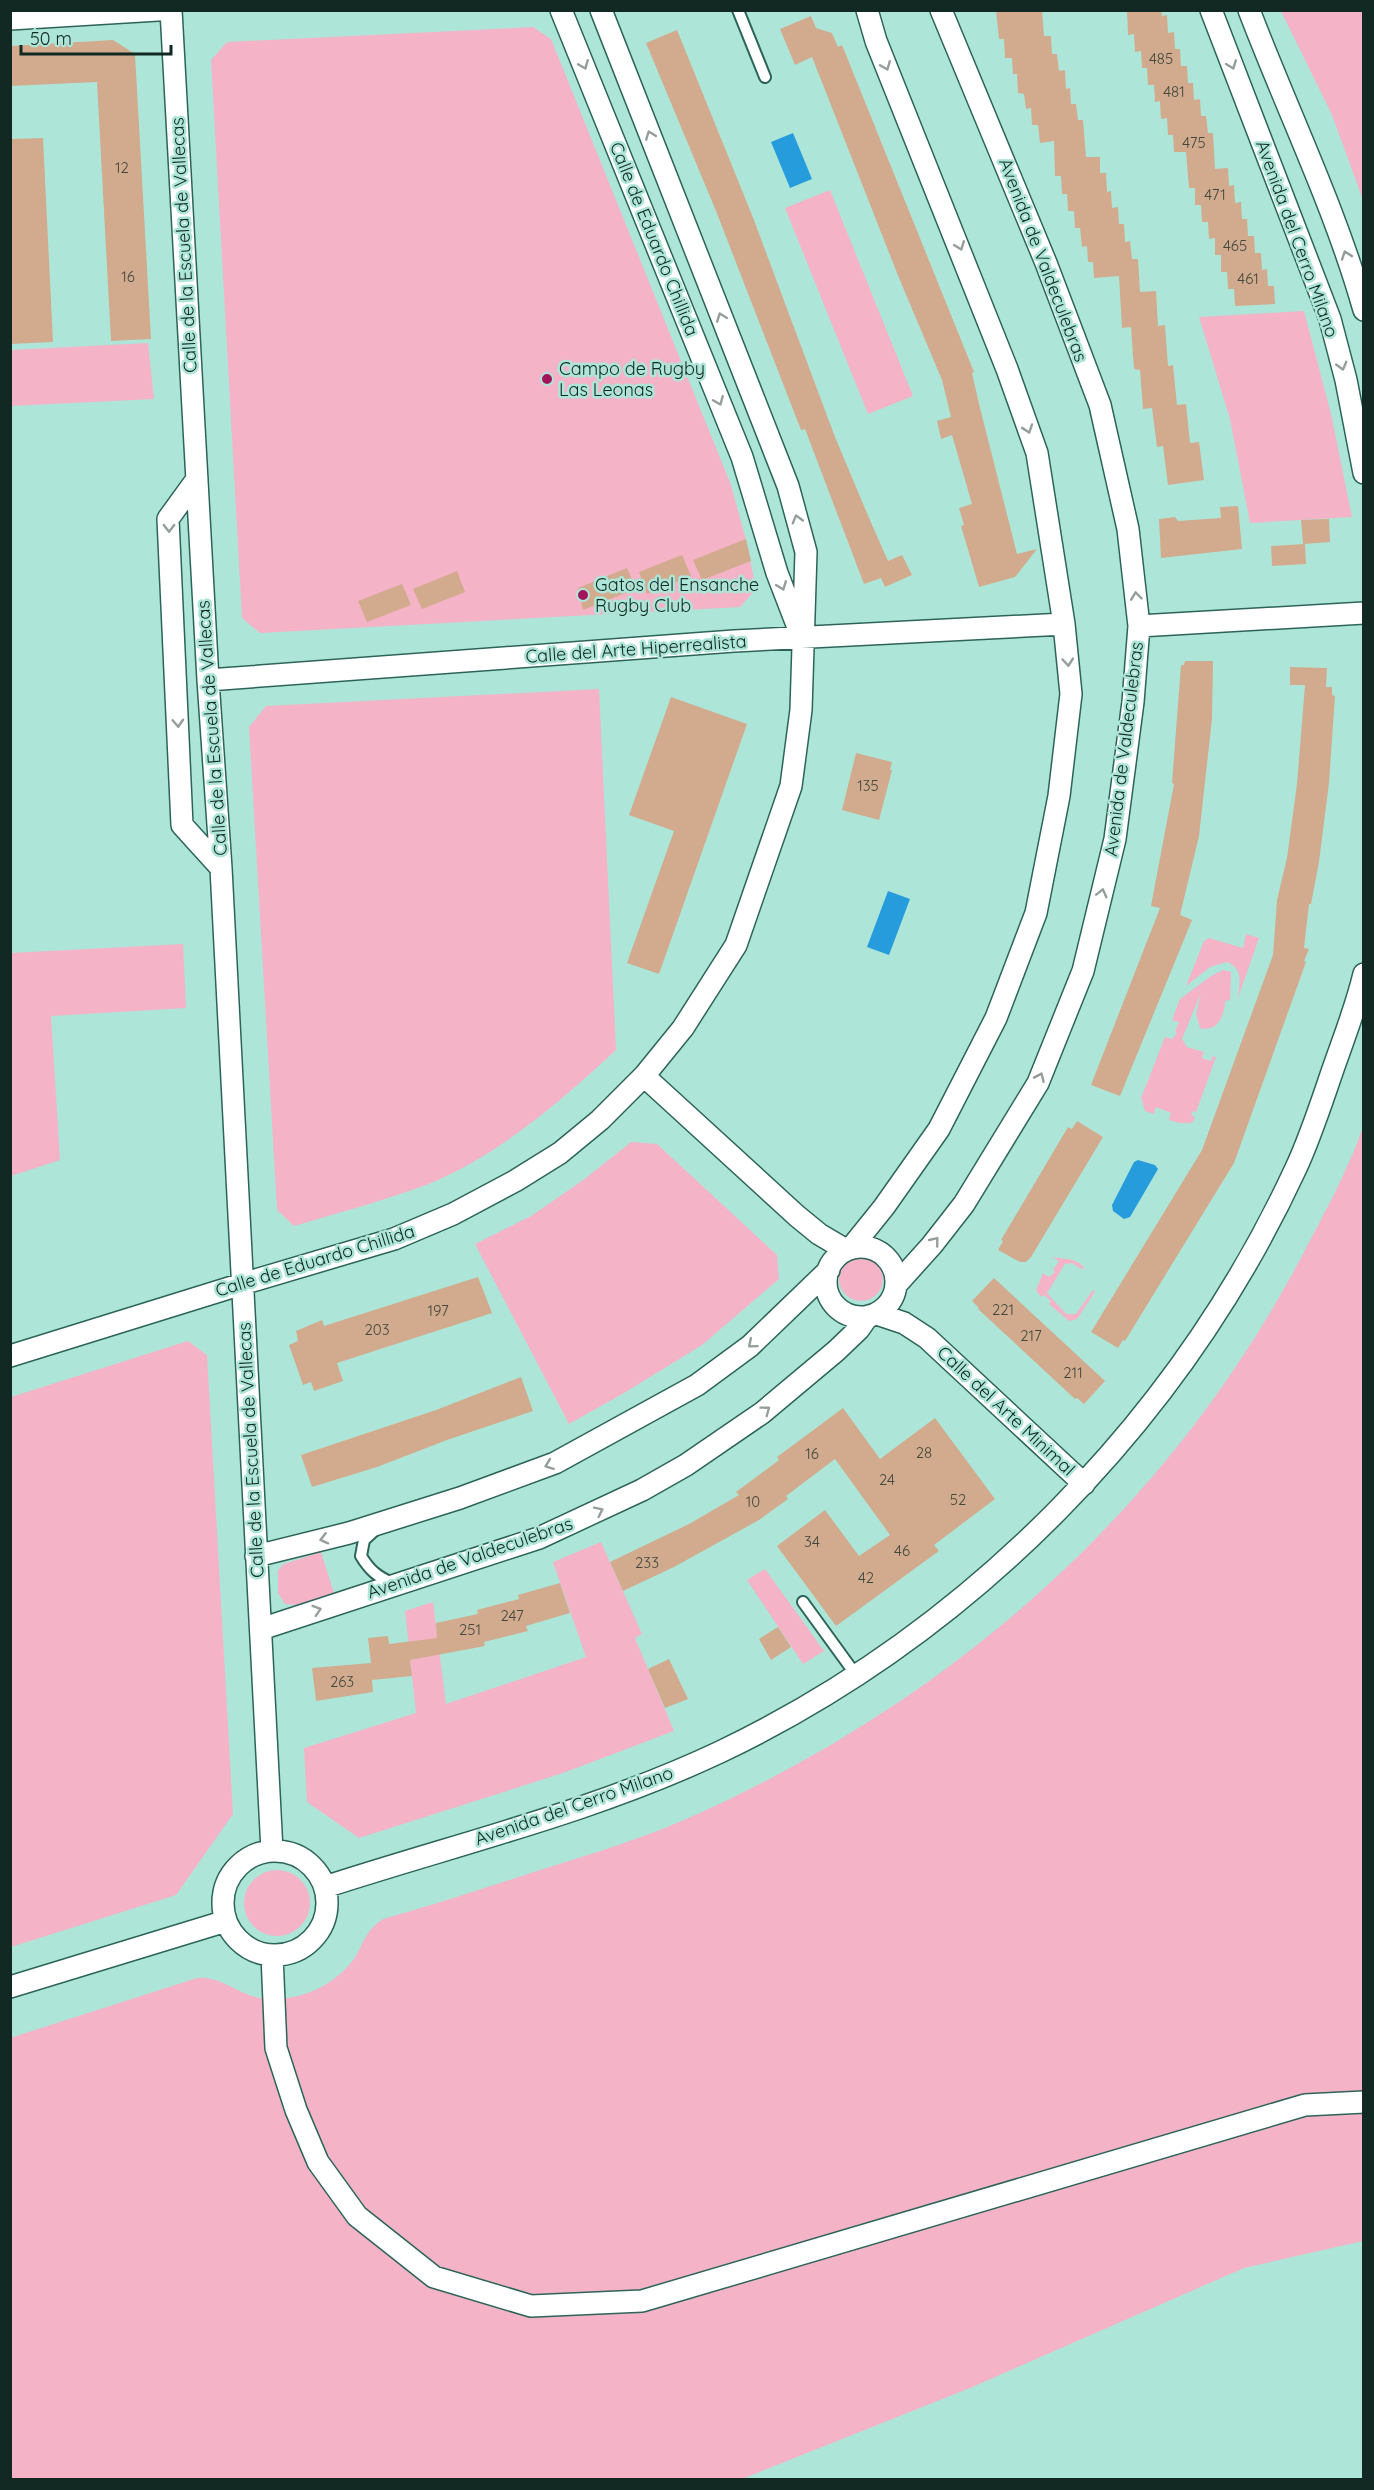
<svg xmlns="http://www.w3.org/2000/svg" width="1374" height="2490" font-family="Quicksand,sans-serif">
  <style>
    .green { fill: #f5b3c7 }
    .water { fill: #269cdc }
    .building { fill: #d2ab8e }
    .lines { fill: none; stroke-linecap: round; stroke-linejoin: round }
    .lane-casing { stroke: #2d6459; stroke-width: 14 }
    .street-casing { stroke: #2d6459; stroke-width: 24 }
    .lane { stroke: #fff; stroke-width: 10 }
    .street { stroke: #fff; stroke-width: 21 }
    .oneway { stroke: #949e9c }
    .poi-dot { fill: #a3155a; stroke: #ade6d8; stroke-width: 2 }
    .labels { text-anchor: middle; stroke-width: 5; stroke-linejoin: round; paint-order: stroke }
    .number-label { font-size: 15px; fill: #41493e }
    .street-label { font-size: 18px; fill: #112823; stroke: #ade6d8 }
    .poi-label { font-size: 18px; fill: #112823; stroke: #ade6d8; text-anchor: start }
  </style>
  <rect width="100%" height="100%" fill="#ade6d8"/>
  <path class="green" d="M1281 11H1363V200L1332 115Z
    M533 27 551 39 731 485 746 540 756 589 740 607 260 633 242 618 211 60 227 42Z
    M830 190 913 396 868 414 785 208Z
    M1304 311 1331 414 1352 517 1250 523 1230 419 1199 317Z
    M148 343 154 399 11 406V350Z
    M599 689 616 1050C560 1102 498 1156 426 1185 383 1201 338 1213 294 1226L277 1210 249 727 266 706Z
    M1246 934 1259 938 1238 998C1240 983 1243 968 1227 962L1210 967 1186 986 1204 941 1209 938 1243 948Z
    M183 944 186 1008 51 1016 60 1160 11 1176V953Z
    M1223 970 1231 972 1230 1000 1225 1001C1225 1015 1217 1033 1200 1028L1196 1014 1201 993 1182 1039 1187 1047 1204 1052 1202 1058 1211 1061 1213 1056 1216 1057 1196 1112 1193 1111 1191 1115 1195 1117 1192 1123H1179L1169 1120 1171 1113 1156 1107 1154 1114 1145 1111 1141 1098 1165 1037 1172 1039 1177 1033 1175 1032 1179 1022 1172 1020 1180 999 1211 976Z
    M1363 1127V2241L1244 2268 970 2388 742 2479H11L10 2038 197 1978C220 1975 239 1995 261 1998 297 2003 333 1987 354 1959 365 1942 364 1932 383 1919 434 1905 484 1888 534 1872 591 1854 648 1837 702 1812 960 1694 1172 1505 1304 1252 1326 1210 1348 1170 1363 1127Z
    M631 1142 657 1144 777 1255 779 1279 702 1345 624 1393 569 1424 475 1244 531 1216 582 1181Z
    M1052 1257C1063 1259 1078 1258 1084 1268L1083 1270 1072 1263 1065 1264 1047 1293 1066 1314H1076L1093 1290 1095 1292 1077 1319 1069 1321 1049 1304 1051 1301 1044 1295 1041 1297 1036 1290 1043 1273 1049 1277 1055 1272 1053 1270 1059 1261Z
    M839 1279a22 22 0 1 1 44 0a22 22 0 1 1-44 0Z
    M188 1341 207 1355 233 1814 176 1895 11 1947V1397Z
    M601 1542 642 1634 635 1638 674 1731 563 1773 359 1838 307 1802 304 1748 416 1713 405 1611 433 1602 446 1704 586 1657 553 1562Z
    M321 1552 334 1593 297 1605 285 1604 278 1593V1570L284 1564Z
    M765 1569 824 1651 803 1664 747 1580Z
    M244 1903a33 33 0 1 1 66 0a33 33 0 1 1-66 0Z"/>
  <path class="water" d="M793 133 812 179 790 188 771 142Z
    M888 891 910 899 889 955 867 947Z
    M1138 1160 1155 1165 1158 1169 1130 1217 1124 1219 1113 1211 1112 1205 1134 1162Z"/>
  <path class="building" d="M996 10H1042L1044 36H1051L1052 54H1057L1059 71 1065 70 1066 89 1070 88 1071 104H1076L1078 120H1083L1086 157H1100V173H1106L1107 192 1111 191 1112 208 1118 207 1119 224H1124L1125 242 1130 241 1132 259H1138L1140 292 1156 291 1158 326 1165 325 1168 366 1173 365 1177 405 1186 404 1190 443 1199 442 1204 480 1168 485 1163 446 1157 447 1152 408 1143 409 1140 370 1134 369 1131 327 1122 328 1119 276 1094 278 1093 262H1088L1087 246 1082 247 1080 228H1075L1074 211H1068L1067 194H1062L1061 176H1055L1054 141 1040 143 1038 125H1032L1031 108 1026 109 1024 94 1018 93 1017 74H1013L1012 58H1005L1004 39H999Z
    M1127 10H1161L1162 16 1167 15 1168 33 1174 32 1175 49H1180L1181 66H1187L1188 83H1193L1194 100 1200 99 1201 116H1206L1208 133H1213L1215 169 1228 168 1229 186 1234 185 1235 203 1241 202 1242 219H1247L1248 236H1254L1255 253H1261L1262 270 1267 269 1268 286H1274L1275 304 1235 306 1234 289H1228L1227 272H1221V255H1215V238L1209 239 1208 222H1202L1201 205H1195V188H1189L1186 152H1174L1173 135H1168L1167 118 1161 119 1160 101 1155 102 1154 85H1148L1147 68H1142L1141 51 1135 52 1134 34 1128 35Z
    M811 16 816 28 832 33 838 47 842 45 974 372 972 373 979 404 1017 554 1037 549 1015 577 979 587 961 526 964 525 959 508 972 504 952 435 941 439 937 421 951 417 942 380 899 278 812 57 795 65 780 29Z
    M677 30 752 215 835 437 869 518 888 561 902 555 912 575 885 587 881 578 864 584 805 429 801 430 716 211 646 43Z
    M113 40 135 54 151 339 111 341 97 82 10 86V46Z
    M43 138 53 342 11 344 10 139Z
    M1238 506 1242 549 1161 558 1159 519 1175 517 1178 521 1221 518 1220 507Z
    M1329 519 1330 542 1303 544 1301 520Z
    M746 539 751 561 702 580 693 560Z
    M1305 544 1306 564 1272 566 1271 546Z
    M682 555 691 576 647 594 639 572Z
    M627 568 636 589 583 610 578 588Z
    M457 571 465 592 422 609 413 589Z
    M402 584 411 605 367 622 358 601Z
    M1185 661H1213L1212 719 1199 836 1180 915 1192 920 1120 1096 1091 1085 1160 908 1151 906 1174 784 1172 783 1181 665H1184Z
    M1290 667 1327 668 1326 687H1332V695L1335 696 1329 783 1319 862 1311 904H1309L1304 948 1309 949 1304 961 1306 962 1234 1163 1125 1341 1123 1340 1118 1348 1091 1332 1202 1150 1273 955 1277 900 1287 858 1297 784 1305 685H1290Z
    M671 697 747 724 659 974 627 963 674 831 629 815Z
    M856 753 892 762 890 770H892L879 820 842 810Z
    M1077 1121 1103 1137 1031 1257 1026 1262H1020L998 1250 1003 1241 1001 1240 1068 1127 1072 1129Z
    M478 1277 492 1313 337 1363 343 1381 314 1391 311 1382 303 1385 289 1345 298 1341 296 1331 322 1320 324 1326Z
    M994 1278 1105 1381 1084 1404 1077 1398 1075 1399 978 1309 979 1308 972 1301Z
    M521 1377 533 1411 447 1440 377 1467 312 1487 301 1455 436 1410Z
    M843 1408 880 1459 935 1418 995 1499 934 1545 939 1551 836 1626 777 1546 825 1510 859 1556 890 1535 835 1459 786 1496 788 1499 759 1520 674 1567 623 1591 610 1562 689 1524 739 1495 736 1492 779 1460 777 1457Z
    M560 1583 570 1613 526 1626 528 1631 484 1642 485 1646 410 1660 412 1676 372 1680 373 1692 316 1701 312 1668 371 1663 368 1638 388 1636 389 1644 437 1638 436 1623 478 1614 477 1610 519 1599 518 1595Z
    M778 1627 791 1647 771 1660 759 1639Z
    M669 1659 688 1699 665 1708 648 1669Z"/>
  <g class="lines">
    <g class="lane-casing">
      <path id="lane" d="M738 10 765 77
        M376 1529 364 1540 361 1556C370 1571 378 1577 394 1584
        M803 1602 856 1675"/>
    </g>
    <g class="street-casing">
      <path id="street" d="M171 10 208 680 221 868 272 1851
        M561 10 742 457 777 573 799 630
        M1211 10 1330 319 1346 380 1364 473
        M1249 10C1287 110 1335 207 1364 310
        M10 19 158 10
        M197 479 168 519 182 825 221 868
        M1139 626 1364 613
        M208 680 734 641 1064 624
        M644 1076 797 1216 819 1234 846 1250
        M826 1282a35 35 0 1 1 70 0a35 35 0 1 1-70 0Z
        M851 1248 884 1207 939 1129 996 1018 1036 913 1059 796 1071 694 1064 624 1037 453 1007 369 876 41 867 10
        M896 1285 932 1245 964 1204 1038 1083 1083 971 1115 839 1133 702 1139 626 1128 529 1100 405 1046 263 941 10
        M877 1314 904 1323 927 1338 1084 1484
        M10 1356 242 1284 394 1239 453 1214 515 1181 560 1153 600 1120 644 1076 683 1028 736 945 791 786 801 710 806 552 788 486 601 10
        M256 1556 349 1533 460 1498 555 1463 697 1385 750 1346 829 1270
        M261 1629 539 1538 642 1490 686 1465 762 1413 836 1351 859 1329 868 1316
        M223 1903a52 52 0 1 1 104 0a52 52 0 1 1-104 0Z
        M325 1887C457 1844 593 1812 720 1752 971 1632 1179 1421 1296 1168 1310 1138 1321 1104 1332 1072 1343 1040 1356 1008 1364 974
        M272 1955 276 2048 296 2110 318 2162 357 2216 434 2277 531 2306 642 2301 1305 2105 1364 2102
        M10 1987 226 1921"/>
    </g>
    <use href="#lane" class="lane"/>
    <use href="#street" class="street"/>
  </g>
  <defs><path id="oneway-chevron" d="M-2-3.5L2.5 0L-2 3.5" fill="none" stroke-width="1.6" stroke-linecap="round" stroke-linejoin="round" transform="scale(1.5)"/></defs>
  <g class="oneway">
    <use href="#oneway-chevron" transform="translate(584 65) rotate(68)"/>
    <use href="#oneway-chevron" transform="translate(1232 65) rotate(69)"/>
    <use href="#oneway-chevron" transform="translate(886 66) rotate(68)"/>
    <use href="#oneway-chevron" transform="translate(650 135) rotate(-111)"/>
    <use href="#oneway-chevron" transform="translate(960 246) rotate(69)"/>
    <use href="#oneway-chevron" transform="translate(1346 255) rotate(-109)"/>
    <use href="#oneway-chevron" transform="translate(721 317) rotate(-111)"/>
    <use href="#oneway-chevron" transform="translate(1342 366) rotate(75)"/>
    <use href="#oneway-chevron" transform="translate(719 401) rotate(68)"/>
    <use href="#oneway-chevron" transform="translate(1028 429) rotate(71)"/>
    <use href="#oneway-chevron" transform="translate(797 519) rotate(-106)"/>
    <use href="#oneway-chevron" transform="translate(169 528) rotate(90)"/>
    <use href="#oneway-chevron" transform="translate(782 586) rotate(69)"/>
    <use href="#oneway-chevron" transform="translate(1136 596) rotate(-97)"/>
    <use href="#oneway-chevron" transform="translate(1068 662) rotate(85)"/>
    <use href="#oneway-chevron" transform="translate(178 723) rotate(87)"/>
    <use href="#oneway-chevron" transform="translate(1102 893) rotate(-76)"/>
    <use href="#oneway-chevron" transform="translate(1040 1077) rotate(-66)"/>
    <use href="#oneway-chevron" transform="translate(935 1241) rotate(-51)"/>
    <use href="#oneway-chevron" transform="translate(752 1344) rotate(140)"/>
    <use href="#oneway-chevron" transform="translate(766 1410) rotate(-37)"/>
    <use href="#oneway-chevron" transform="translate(549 1465) rotate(159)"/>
    <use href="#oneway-chevron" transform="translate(599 1511) rotate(-26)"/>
    <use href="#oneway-chevron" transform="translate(324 1539) rotate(166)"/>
    <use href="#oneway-chevron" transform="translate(317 1610) rotate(-18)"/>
  </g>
  <g class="poi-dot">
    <circle cx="547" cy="379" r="6"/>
    <circle cx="583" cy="595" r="6"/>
  </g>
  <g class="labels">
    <g class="number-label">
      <text x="1161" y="64">485</text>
      <text x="1174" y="97">481</text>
      <text x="1194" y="148">475</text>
      <text x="122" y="173">12</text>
      <text x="1215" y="200">471</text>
      <text x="1235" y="251">465</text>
      <text x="128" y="282">16</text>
      <text x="1248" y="284">461</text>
      <text x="868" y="791">135</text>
      <text x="1003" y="1315">221</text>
      <text x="438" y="1316">197</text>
      <text x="377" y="1335">203</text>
      <text x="1031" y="1341">217</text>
      <text x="1073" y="1378">211</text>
      <text x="924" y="1458">28</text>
      <text x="812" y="1459">16</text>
      <text x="887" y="1485">24</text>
      <text x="958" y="1505">52</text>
      <text x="753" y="1507">10</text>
      <text x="812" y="1547">34</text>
      <text x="902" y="1556">46</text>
      <text x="647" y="1568">233</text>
      <text x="866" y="1583">42</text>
      <text x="512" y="1621">247</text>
      <text x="470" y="1635">251</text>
      <text x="342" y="1687">263</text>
    </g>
    <g class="street-label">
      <text transform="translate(654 239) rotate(68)" y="6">Calle de Eduardo Chillida</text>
      <text transform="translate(1297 239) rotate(70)" y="6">Avenida del Cerro Milano</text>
      <text transform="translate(184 245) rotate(-93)" y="6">Calle de la Escuela de Vallecas</text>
      <text transform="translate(1043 260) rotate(69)" y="6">Avenida de Valdeculebras</text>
      <text transform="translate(636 649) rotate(-4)" y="6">Calle del Arte Hiperrealista</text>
      <text transform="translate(212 728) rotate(-94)" y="6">Calle de la Escuela de Vallecas</text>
      <text transform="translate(1124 749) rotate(-83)" y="6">Avenida de Valdeculebras</text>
      <text transform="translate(315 1261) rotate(-17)" y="6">Calle de Eduardo Chillida</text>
      <text transform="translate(1006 1411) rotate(43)" y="6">Calle del Arte Minimal</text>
      <text transform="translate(251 1450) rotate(-93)" y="6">Calle de la Escuela de Vallecas</text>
      <text transform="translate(470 1558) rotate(-19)" y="6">Avenida de Valdeculebras</text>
      <text transform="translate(574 1806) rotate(-19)" y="6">Avenida del Cerro Milano</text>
    </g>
    <g class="poi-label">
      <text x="559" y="375">Campo de Rugby<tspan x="559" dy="21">Las Leonas</tspan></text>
      <text x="595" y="591">Gatos del Ensanche<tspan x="595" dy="21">Rugby Club</tspan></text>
    </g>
  </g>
  <rect width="1374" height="2490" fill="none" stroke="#112823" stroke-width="24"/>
  <path d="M21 45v9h150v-9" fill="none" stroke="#112823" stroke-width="3"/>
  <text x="30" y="45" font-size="18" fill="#112823" stroke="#ade6d8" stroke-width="4.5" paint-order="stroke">50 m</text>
</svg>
